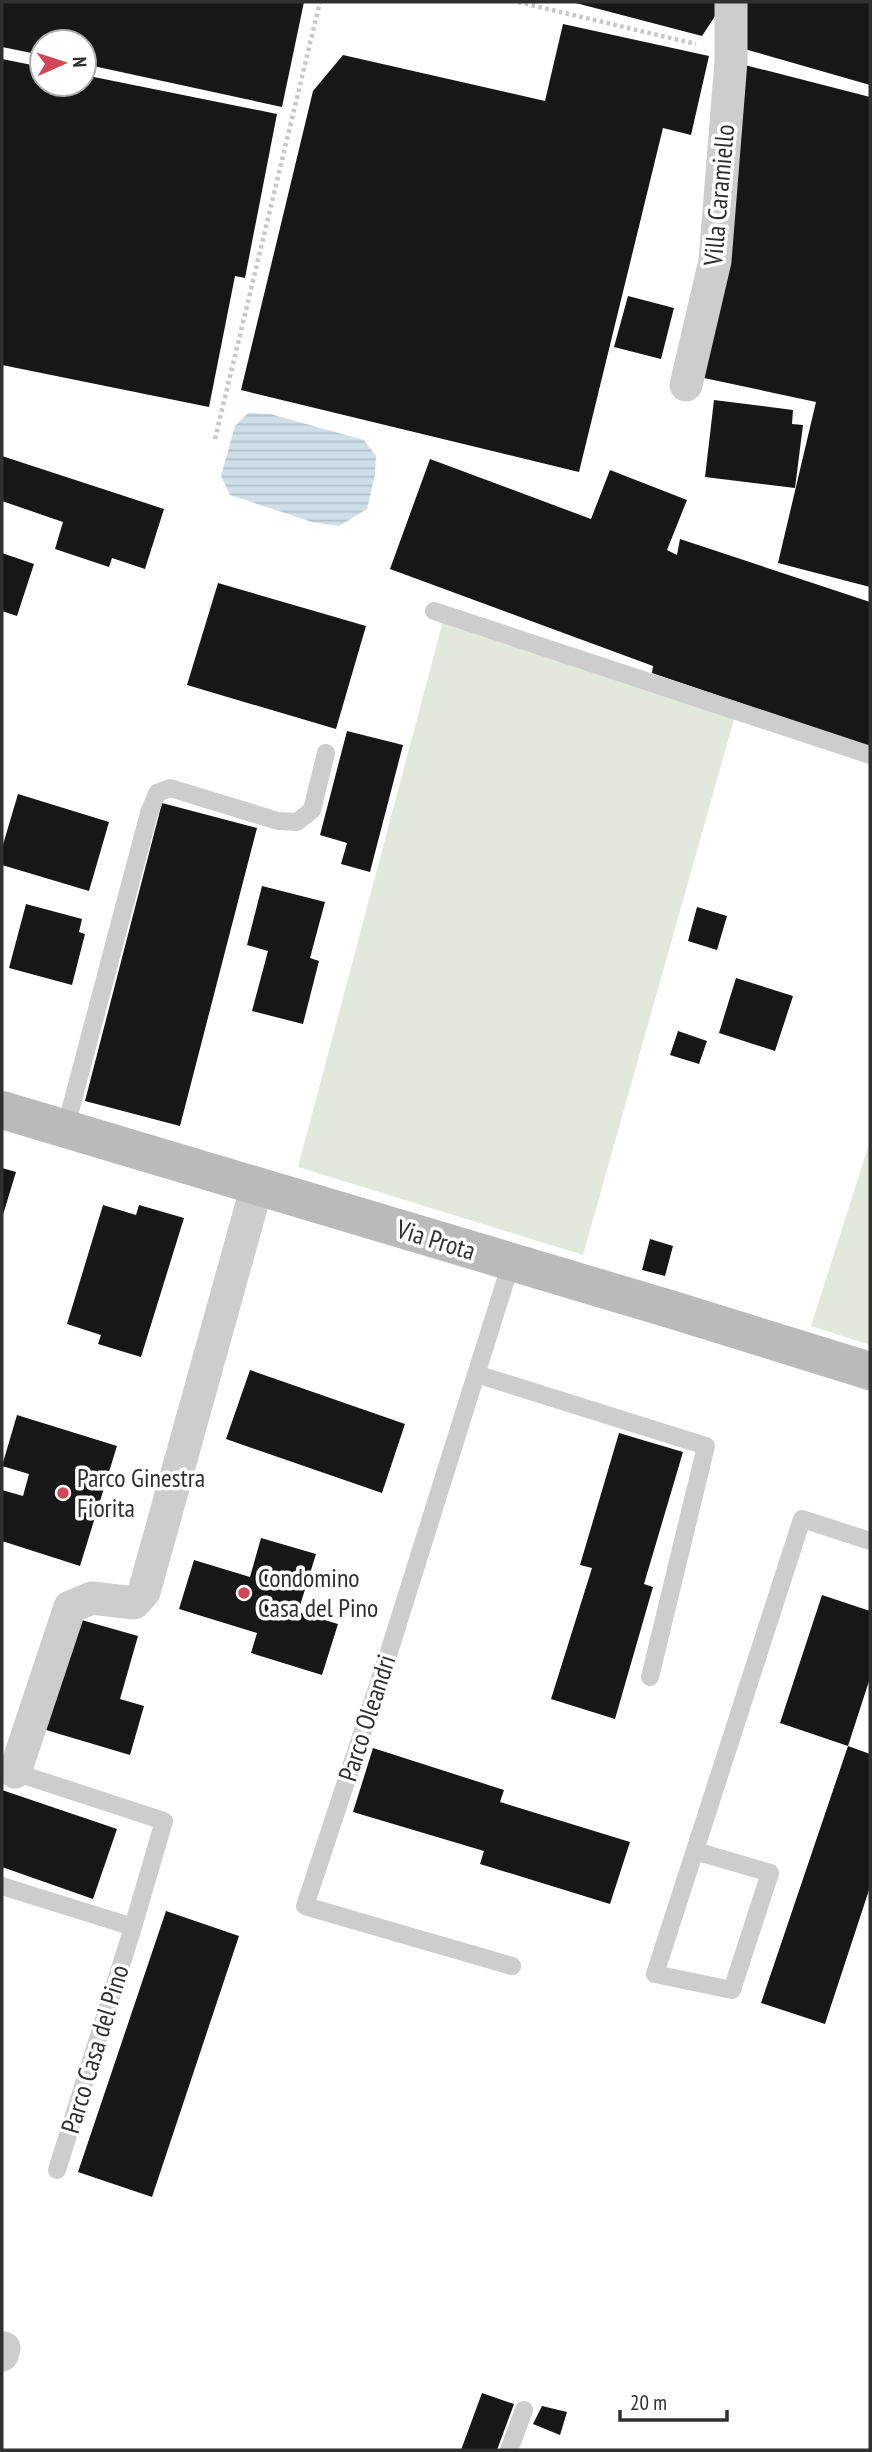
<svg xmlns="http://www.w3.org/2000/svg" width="872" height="2452" font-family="'PT Sans Narrow',sans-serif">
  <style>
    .grass { fill: #e3e8dc }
    .water { fill: url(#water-rules) }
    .building { fill: #171717 }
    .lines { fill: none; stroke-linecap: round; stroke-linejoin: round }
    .path { stroke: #c7c7c7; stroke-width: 4.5; stroke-dasharray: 3.5 3.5; stroke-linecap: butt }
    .lane { stroke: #cdcdcd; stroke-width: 18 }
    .street { stroke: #cdcdcd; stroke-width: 33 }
    .secondary { stroke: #bababa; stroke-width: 38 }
    .poi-dot { fill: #d14757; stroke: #fff; stroke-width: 2.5 }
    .labels { text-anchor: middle; stroke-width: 7; stroke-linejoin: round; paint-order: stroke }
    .street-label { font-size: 26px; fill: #303030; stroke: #fff }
    .poi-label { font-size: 26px; fill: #303030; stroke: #fff; text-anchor: start }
  </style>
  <defs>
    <pattern id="water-rules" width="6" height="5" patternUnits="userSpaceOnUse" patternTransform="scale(1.75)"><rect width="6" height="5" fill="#cedfe8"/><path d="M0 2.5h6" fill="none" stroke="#b1c0c7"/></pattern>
  </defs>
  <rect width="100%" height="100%" fill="#fff"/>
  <path class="grass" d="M443 621 735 716 583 1255 298 1167Z
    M870 1141V1345L811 1326Z"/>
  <path class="water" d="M248 413 270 414 364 440 376 456 375 475 367 509 339 526 312 522 230 495 221 476 235 426Z"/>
  <path class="building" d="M2 2H304L282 107 84 64V42H42V55L2 47Z
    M572 2H723V4L702 36Z
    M742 2H870V85L741 48Z
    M563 24 709 56 691 135 663 128 579 472 241 390 313 91 343 55 545 101Z
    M2 59 42 67V84H84V75L277 114 245 278 235 276 209 407 2 365Z
    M741 64 870 97V587L778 563 816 402 704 378Z
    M628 296 674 308 661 359 614 347Z
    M714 400 793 410 792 424 803 425 795 488 705 477Z
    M2 456 164 509 145 569 112 558 109 567 55 549 63 522 2 501Z
    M430 459 591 519 610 470 687 500 667 550 677 555 680 539 870 602V747L652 673 653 666 390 569Z
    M2 553 34 564 17 616 2 611Z
    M218 583 366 626 336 729 187 685Z
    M347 731 403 745 370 872 341 864 347 843 320 835Z
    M18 794 109 822 89 891 2 865V848Z
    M162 803 257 828 180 1126 85 1101Z
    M262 886 325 902 310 958 319 961 303 1024 252 1011 268 951 247 945Z
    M26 904 82 919 79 932 85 934 72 985 9 968Z
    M697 907 727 916 717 950 688 941Z
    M736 978 793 996 775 1051 719 1033Z
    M678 1031 707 1041 699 1064 670 1055Z
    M2 1168 16 1172 2 1218Z
    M103 1205 136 1215 139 1205 184 1218 141 1357 98 1344 101 1335 67 1324Z
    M650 1239 673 1246 665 1276 642 1270Z
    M250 1370 405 1424 382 1493 226 1439Z
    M17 1415 117 1446 80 1566 2 1541V1490L23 1496 29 1474 2 1466Z
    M619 1433 683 1452 644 1584 653 1587 615 1719 551 1699 592 1568 580 1565Z
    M261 1538 316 1554 298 1612 338 1624 322 1675 251 1653 257 1633 179 1609 194 1560 250 1577Z
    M822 1595 870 1611V1678L848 1746 780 1723Z
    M78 1619 138 1636 120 1699 144 1706 130 1755 46 1730Z
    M848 1746 870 1754V1887L825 2024 761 2003Z
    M373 1748 504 1790 500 1802 630 1842 610 1904 480 1864 484 1851 353 1812Z
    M2 1790 117 1829 93 1899 2 1867Z
    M166 1911 239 1936 152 2197 78 2172Z
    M482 2393 514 2404 497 2450H461Z
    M542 2406 567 2412 560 2435 533 2424Z"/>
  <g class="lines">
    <path class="path" d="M518 2 696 44
      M215 439 320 2"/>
    <path class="lane" d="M434 611 870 755
      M65 1130 149 813 157 793 170 788 278 821 297 822 312 810 326 753
      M511 1263 389 1652 305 1906 512 1966
      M476 1374 706 1446 650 1677
      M8 1770 164 1821 133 1927 57 2170
      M695 1851 770 1873 732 1990 655 1974 802 1519 870 1541
      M2 1886 133 1927
      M509 2450 524 2410"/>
    <path class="street" d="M686 385 715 261 731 61V2
      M15 1772 70 1607 92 1598 134 1603 144 1592 257 1186
      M2 2355 4 2348"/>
    <path class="secondary" d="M2 1110 673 1310 870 1371"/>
  </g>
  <g class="poi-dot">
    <circle cx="63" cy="1493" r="7"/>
    <circle cx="244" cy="1593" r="7"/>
  </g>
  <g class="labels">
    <g class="street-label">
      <text transform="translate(719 195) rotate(-85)" y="9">Villa Caramiello</text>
      <text transform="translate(436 1240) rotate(17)" y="9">Via Prota</text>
      <text transform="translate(367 1718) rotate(-72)" y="9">Parco Oleandri</text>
      <text transform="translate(95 2049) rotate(-73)" y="9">Parco Casa del Pino</text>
    </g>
    <g class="poi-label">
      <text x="77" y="1487">Parco Ginestra<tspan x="77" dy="30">Fiorita</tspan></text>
      <text x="258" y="1587">Condomino<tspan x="258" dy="30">Casa del Pino</tspan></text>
    </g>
  </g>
  <rect width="872" height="2452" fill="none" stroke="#303030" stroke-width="7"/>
  <g transform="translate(63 63) rotate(87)"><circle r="33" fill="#ffffff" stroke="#acacac" stroke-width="2"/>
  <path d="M0-5L12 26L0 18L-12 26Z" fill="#d14757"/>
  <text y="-10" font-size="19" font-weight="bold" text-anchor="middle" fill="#303030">N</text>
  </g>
  <path d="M620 2410v10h107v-10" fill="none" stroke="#303030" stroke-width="3.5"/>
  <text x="630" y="2410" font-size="21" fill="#303030" stroke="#ffffff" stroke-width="5" paint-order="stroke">20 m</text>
</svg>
